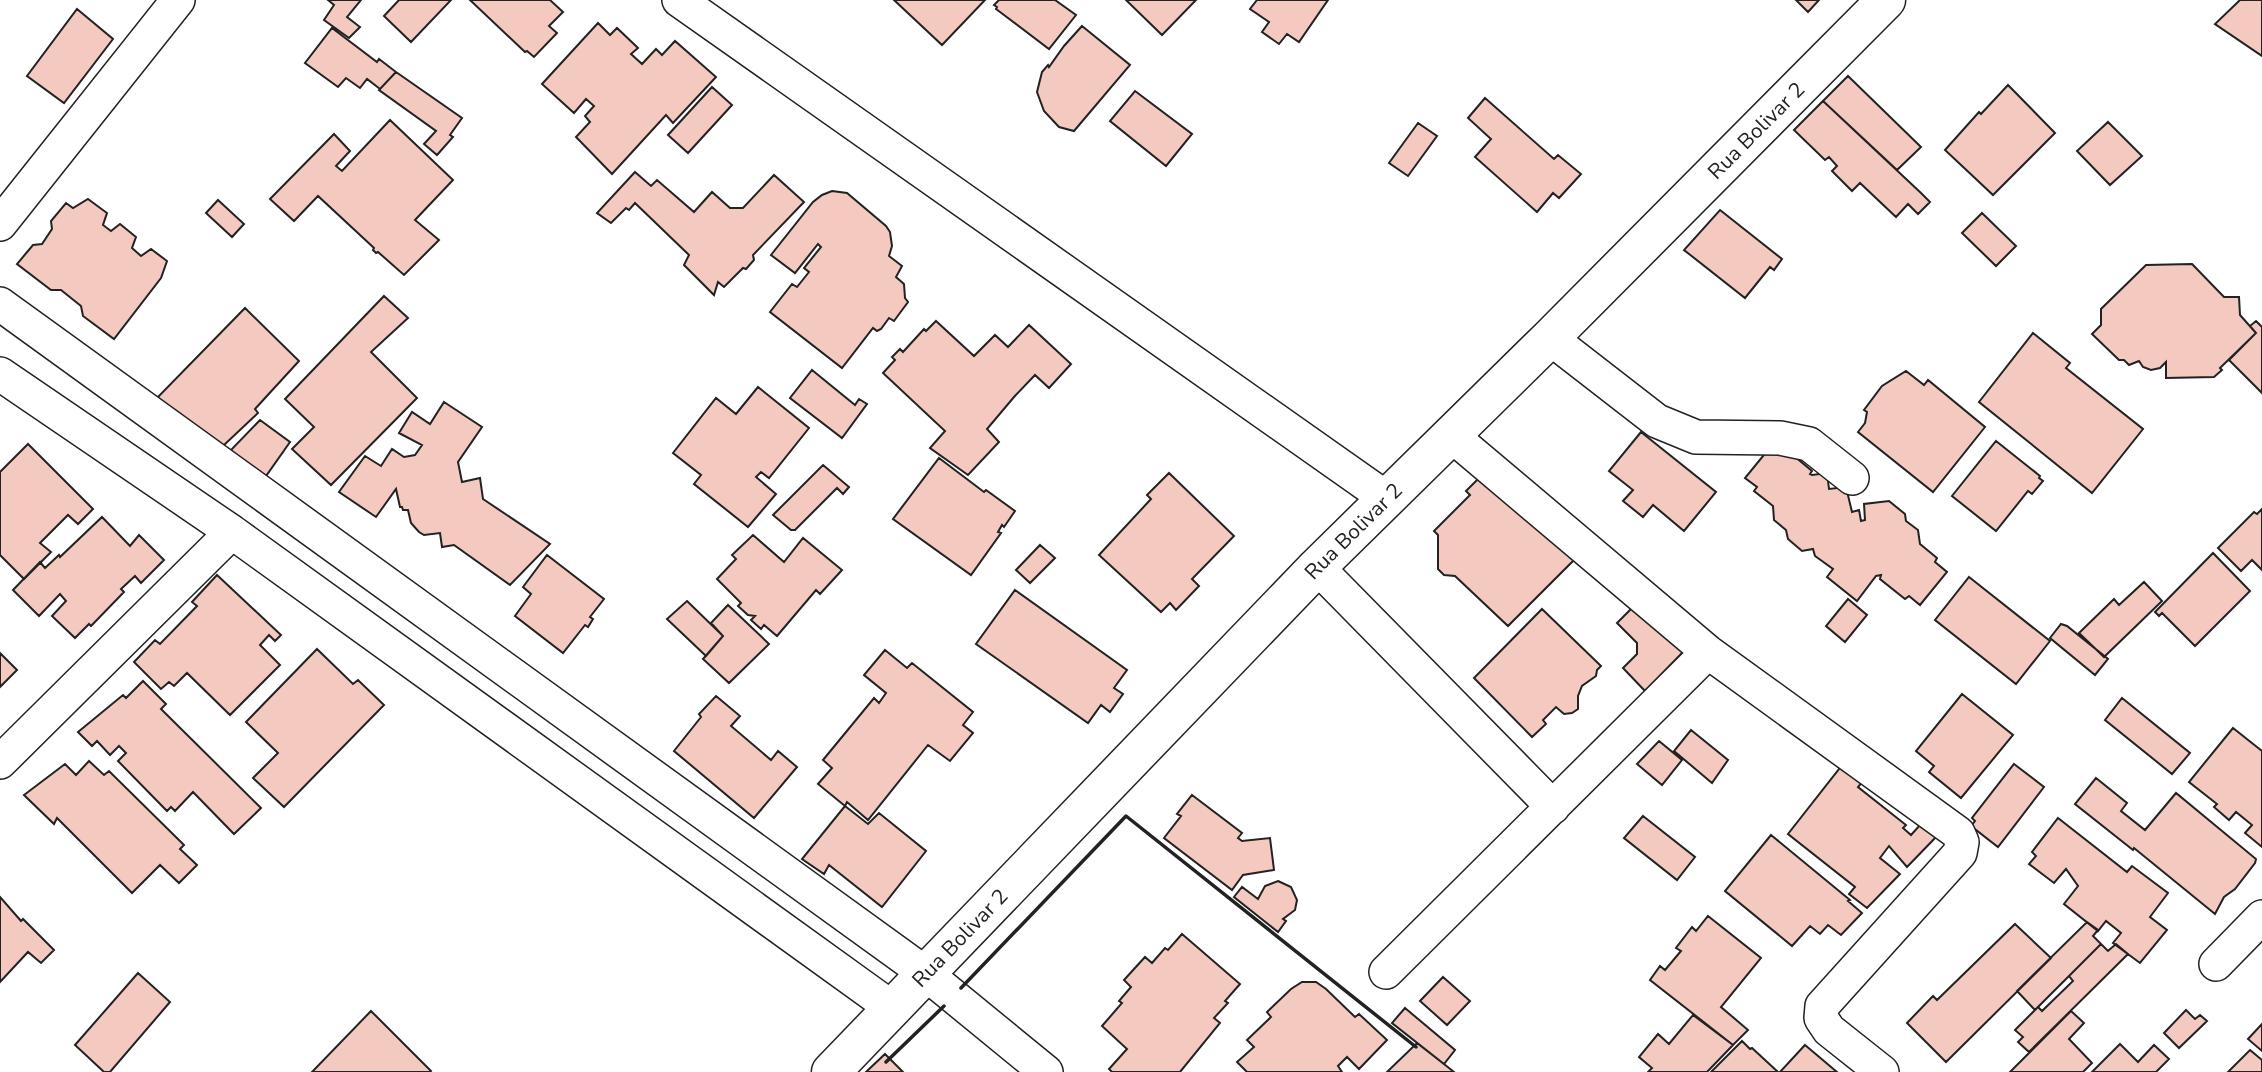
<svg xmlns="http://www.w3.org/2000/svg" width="2262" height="1072" font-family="'Nunito Sans',sans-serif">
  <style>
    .building { fill: #f3c9c0; stroke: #222; stroke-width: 2 }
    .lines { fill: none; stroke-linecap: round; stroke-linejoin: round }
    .minor-casing { stroke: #222; stroke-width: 36 }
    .tertiary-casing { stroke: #222; stroke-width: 41 }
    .minor { stroke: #fff; stroke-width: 33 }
    .tertiary { stroke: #fff; stroke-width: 38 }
    .wall { stroke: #222; stroke-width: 3.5 }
    .labels { text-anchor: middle; stroke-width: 5; stroke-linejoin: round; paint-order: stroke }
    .street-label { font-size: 21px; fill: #222; stroke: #fff }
  </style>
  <rect width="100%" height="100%" fill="#fff"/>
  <path class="building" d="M328 0H361L347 17 360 27 349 38 324 20 334 5Z
    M399 0H451L411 42 384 16Z
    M470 0H550L563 12 549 26 557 33 534 57 527 51 525 52Z
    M894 0H985L942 45Z
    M999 0H1055L1076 15 1049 49 996 9 997 7 994 5Z
    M1126 0H1196L1162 35Z
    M1257 0H1328L1299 42 1287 34 1279 44 1262 32 1269 22 1250 9Z
    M1796 0H1819L1808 12Z
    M2240 0H2262V56L2215 24Z
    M77 9 113 39 64 103 27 76Z
    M598 23 610 35 617 28 638 48 631 54 642 64 656 49 662 55 675 41 716 77 673 123 666 115 612 174 576 137 590 122 585 116 594 106 586 99 574 113 542 84Z
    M1082 26 1130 65 1074 131 1059 127 1044 111 1037 92 1042 72 1048 65 1049 67 1064 46Z
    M332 28 377 62 379 59 396 72 380 89 367 79 360 88 346 78 338 87 305 63Z
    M396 72 462 118 450 135 453 137 437 155 424 144 436 131 379 90Z
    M1848 76 1921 147 1897 170 1823 101Z
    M2008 85 2055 133 1993 195 1945 150 1979 112 1981 114Z
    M712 87 732 105 688 153 668 135Z
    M1135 91 1192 134 1166 166 1110 121Z
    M1485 98 1554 159 1558 155 1581 174 1559 198 1553 193 1537 212 1475 157 1491 139 1468 118Z
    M1823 101 1921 193 1930 202 1918 214 1908 204 1896 217 1860 183 1852 191 1832 171 1837 166 1829 157 1825 160 1794 130Z
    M390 120 453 180 415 220 439 240 404 275 378 252 376 253 373 250 374 248 318 196 294 221 270 199 334 134 350 151 336 166 342 171Z
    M2108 122 2142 156 2110 185 2077 151Z
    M1418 123 1437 136 1408 176 1389 163Z
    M635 172 651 186 657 180 694 212 712 192 730 208H743L774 175 804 202 753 255 754 260 746 269 743 268 724 287 718 282 714 295 684 265 689 255 635 203 629 210 626 208 611 223 597 213Z
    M832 191 847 193 886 226 890 232 892 246 889 256 902 266 896 277 904 284 905 298 908 302 894 321 889 318 881 329 877 331 873 328 842 368 770 312 792 284 797 287 809 272 804 268 821 247 818 244 795 273 771 255 813 202 822 195Z
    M88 199 107 213 103 225 111 231 120 224 136 237 132 248 141 256 151 249 167 261 161 278 114 339 83 316 81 306 61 290H51L17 264 33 245 42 244 52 229 51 221 66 203 73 208Z
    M218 200 244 224 232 237 206 213Z
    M1720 210 1782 259 1774 270 1770 267 1745 298 1684 250Z
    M1982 213 2016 246 1996 266 1962 233Z
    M2192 264 2224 297H2239L2240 315 2256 333 2220 368 2222 370 2214 377 2166 378V362L2160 368 2151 370 2143 367 2139 361 2129 365 2124 360H2119L2092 334 2101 325V309L2146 265Z
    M384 296 408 318 371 352 417 398 331 485 292 449 314 427 285 399Z
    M245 308 299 361 255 409 258 413 223 446 155 400Z
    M936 321 974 356 995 335 1008 347 1029 325 1071 364 1049 388 1035 375 1014 397 987 429 999 442 968 475 930 448 945 431 883 373 895 360 892 357 900 349 903 352 924 329 926 331Z
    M2256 321 2262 327V393L2229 360 2256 333 2250 326Z
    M2033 333 2070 363 2066 368 2143 429 2092 493 1979 402Z
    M812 370 855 405 859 399 867 404 842 438 790 398Z
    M1906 371 1924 385 1928 380 1985 427 1933 492 1858 432 1865 423 1867 412 1864 410 1882 386Z
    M758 387 809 428 769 478 761 472 756 477 776 494 748 527 694 484 701 475 673 453 716 398 736 414Z
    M444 402 482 427 458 462 462 482 480 478 483 499 550 544 510 585 454 545 442 547 440 533 424 535 419 532 411 523 408 510H403L402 507H400L396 489 376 517 339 492 365 456 381 466 392 449 404 457 415 455 422 445 399 433 412 412 430 424Z
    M260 420 290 442 266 476 230 451Z
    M1641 432 1716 492 1684 531 1653 505 1643 517 1623 501 1633 490 1609 471Z
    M1996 441 2040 476 2039 478 2043 481 2032 494 2028 491 1996 531 1952 496Z
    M28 444 93 509 78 524 68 515 40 543 51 552 24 579 0 555V472Z
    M1772 445 1788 451 1812 471 1810 474 1812 475 1827 473 1829 489 1846 487 1852 512 1859 510 1861 521 1865 520 1864 504 1889 501 1905 514 1906 521 1918 530 1920 544 1937 558 1935 562 1947 572 1920 605 1909 596 1905 599 1880 579 1881 575 1876 576 1857 601 1827 577 1833 569 1815 556 1813 549 1802 551 1788 539 1786 530 1774 520 1773 506 1754 491 1757 487 1745 478Z
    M939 458 984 492 986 490 1015 511 1004 527 1002 525 998 532 1001 533 971 575 893 519Z
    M823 465 849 487 843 494 837 488 795 530H791L773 515Z
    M1169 473 1234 536 1192 579 1199 586 1176 610 1170 603 1161 612 1099 555 1151 499 1147 495Z
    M1481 476 1580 554 1508 626 1455 576 1444 575 1438 569V535L1434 531 1470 495 1466 491Z
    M2262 509V570L2252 560 2241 571 2218 548 2254 512 2257 514Z
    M102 517 130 546 139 535 164 560 141 583 135 576 121 589 124 592 91 626 89 624 75 638 52 616 66 601 60 594 39 616 13 590 40 562 45 568 59 555 60 557Z
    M753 535 784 562 803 538 842 570 820 594 816 590 777 636 764 625 761 629 751 620 755 616 748 615 738 606 741 603 717 579 736 559 732 555Z
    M1040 545 1055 558 1030 583 1016 570Z
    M2213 553 2250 591 2195 646 2162 613 2159 616 2155 612Z
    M547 555 604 599 590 617 593 619 588 627 585 625 563 653 515 616 531 594 523 587Z
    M217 575 281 635 275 641 269 635 260 645 280 665 230 715 187 673 174 686 169 682 161 689 134 662 155 640 160 644 197 606 192 602Z
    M1969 577 2050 641 2016 684 1935 620Z
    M2144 582 2162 601 2104 657 2079 633 2114 599 2119 605Z
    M1015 590 1127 670 1114 688 1123 694 1110 712 1101 705 1088 723 976 644Z
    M1848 599 1867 615 1845 642 1826 626Z
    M687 601 723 636 706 656 667 619Z
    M1639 601 1685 650 1645 691 1623 668 1637 654V643L1617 623Z
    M728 605 769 644 729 683 703 659 723 636 711 623Z
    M1542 609 1601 666 1597 670 1596 676 1582 686 1578 696V709L1572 713 1564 714 1556 707 1543 720 1546 724 1532 737 1474 678Z
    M2061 624 2067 626 2108 659 2095 675 2050 638Z
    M317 649 353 684 358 680 384 705 284 807 253 778 278 753 246 722Z
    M885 650 907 668 912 663 973 712 963 725 973 733 950 761 928 745 868 820 847 802 845 806 818 784 832 768 823 760 874 698 879 703 886 693 864 675Z
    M0 653 17 670 0 687Z
    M143 681 166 704 161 709 261 808 234 834 193 792 175 811 171 807 167 811 118 761 126 753 119 746 110 755 97 741 92 746 78 732 123 695 126 698Z
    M1962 694 2013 735 1961 798 1929 772 1934 766 1916 751Z
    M716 696 740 716 731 726 771 760 778 751 797 767 754 818 674 751 701 717 699 714Z
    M2122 698 2190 753 2172 774 2105 720Z
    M2233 728 2262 751V847L2245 833 2252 825 2236 812 2229 820 2214 807 2217 804 2189 782Z
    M1691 730 1728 760 1712 783 1674 751Z
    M1659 741 1682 760 1662 785 1637 764Z
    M89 761 104 775 109 771 184 845 180 849 197 865 179 883 160 865 132 893 57 818 54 824 24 795 65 764 76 775Z
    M1843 764 1864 780 1858 787 1906 825 1903 828 1911 835 1920 825 1936 837 1907 867 1889 846 1880 858 1900 874 1867 908 1849 894 1855 887 1788 834Z
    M2014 764 2044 787 1998 847 1971 826 1975 821 1972 818Z
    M2096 778 2127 803 2121 811 2145 830 2176 793 2256 859 2255 863 2235 889 2224 897 2215 914 2134 848 2133 850 2075 804Z
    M1192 795 1242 833 1238 838 1242 841 1270 838 1274 870 1243 875 1232 890 1164 838 1181 816 1177 814Z
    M845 806 868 824 879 813 926 851 882 907 829 865 824 874 802 859Z
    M1643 816 1695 857 1677 880 1624 838Z
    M2058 818 2127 872 2132 866 2168 893 2150 917 2167 930 2140 963 2113 943 2121 933 2106 921 2098 931 2064 904 2078 886 2066 869 2054 883 2029 864 2036 856 2032 852Z
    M1771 835 1850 900 1848 901 1862 913 1841 935 1828 925 1820 934 1810 926 1792 946 1725 891Z
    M1278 881 1291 887 1297 900 1295 910 1283 919 1286 921 1278 932 1234 897 1242 887 1258 899 1265 886Z
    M0 897 21 921 23 919 54 950 41 963 28 952 0 982Z
    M1708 916 1761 958 1721 1007 1748 1030 1733 1045 1650 980 1660 966 1665 970 1681 951 1676 948 1692 927 1696 931Z
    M2087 922 2098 930 2093 936 2101 944 2035 1010 2017 991Z
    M2015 924 2051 958 1946 1062 1907 1023 1933 996 1937 1000Z
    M1182 934 1240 984 1225 1001 1228 1003 1214 1018 1220 1023 1180 1072H1112L1109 1069 1127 1049 1102 1026 1122 1003 1119 1001 1131 987 1124 980 1145 957 1152 963 1165 948 1168 950Z
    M2101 944 2108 951 2116 944 2128 954 2029 1052 2018 1042 2023 1037 2015 1030 2038 1007 2042 1011 2073 981 2069 976Z
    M138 973 170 1002 110 1072H104L75 1045Z
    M1443 977 1470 1001 1447 1025 1420 1001Z
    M1302 982H1316L1326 989 1355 1017 1359 1014 1387 1040 1359 1069 1347 1057 1338 1066 1342 1072H1247L1237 1062 1254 1047 1247 1040 1271 1017 1267 1012 1291 989Z
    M1405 1008 1455 1050 1444 1064 1392 1023Z
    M2186 1010 2195 1019 2200 1015 2207 1021 2179 1048 2164 1033Z
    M371 1011 431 1071 430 1072H312Z
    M2071 1011 2084 1023 2069 1039 2092 1063 2083 1072H2010Z
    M1693 1015 1733 1045 1707 1072H1648L1652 1068 1639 1057 1658 1034 1669 1044Z
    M2262 1024V1051L2248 1039Z
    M1742 1041 1750 1049 1752 1048 1778 1072H1711Z
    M1417 1043 1444 1064 1454 1072H1387Z
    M2120 1044 2138 1062 2154 1045 2169 1059 2156 1072H2092Z
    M1805 1045 1837 1072H1780Z
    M2250 1050 2262 1060V1072H2228Z
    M885 1054 903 1072H866Z"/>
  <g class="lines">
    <g class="minor-casing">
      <path id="minor" d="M679 0 1386 498
        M0 224 178 0
        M0 304 925 973 1046 1072
        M1550 338 1657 421 1696 437 1780 438 1809 444 1852 478
        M0 374 232 532 892 1008
        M1451 435 1708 652 1958 833 1962 842 1960 853 1822 1006 1821 1018 1829 1030 1882 1072
        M1317 567 1553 807
        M0 762 232 532
        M2216 964 2262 917
        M1386 972 1708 652"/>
    </g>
    <g class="tertiary-casing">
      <g id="tertiary">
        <path id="s1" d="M831 1072 1317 567 1550 338 1886 0"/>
      </g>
    </g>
    <use href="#minor" class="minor"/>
    <use href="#tertiary" class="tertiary"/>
    <path class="wall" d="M961 988 1126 816 1416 1047
      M886 1062 944 1006"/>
  </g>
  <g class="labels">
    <g class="street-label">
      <text dy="7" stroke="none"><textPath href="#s1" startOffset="1320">Rua Bolivar 2</textPath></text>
      <text dy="7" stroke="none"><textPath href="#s1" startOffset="752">Rua Bolivar 2</textPath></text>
      <text dy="7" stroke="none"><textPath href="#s1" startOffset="186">Rua Bolivar 2</textPath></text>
    </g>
  </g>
</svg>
